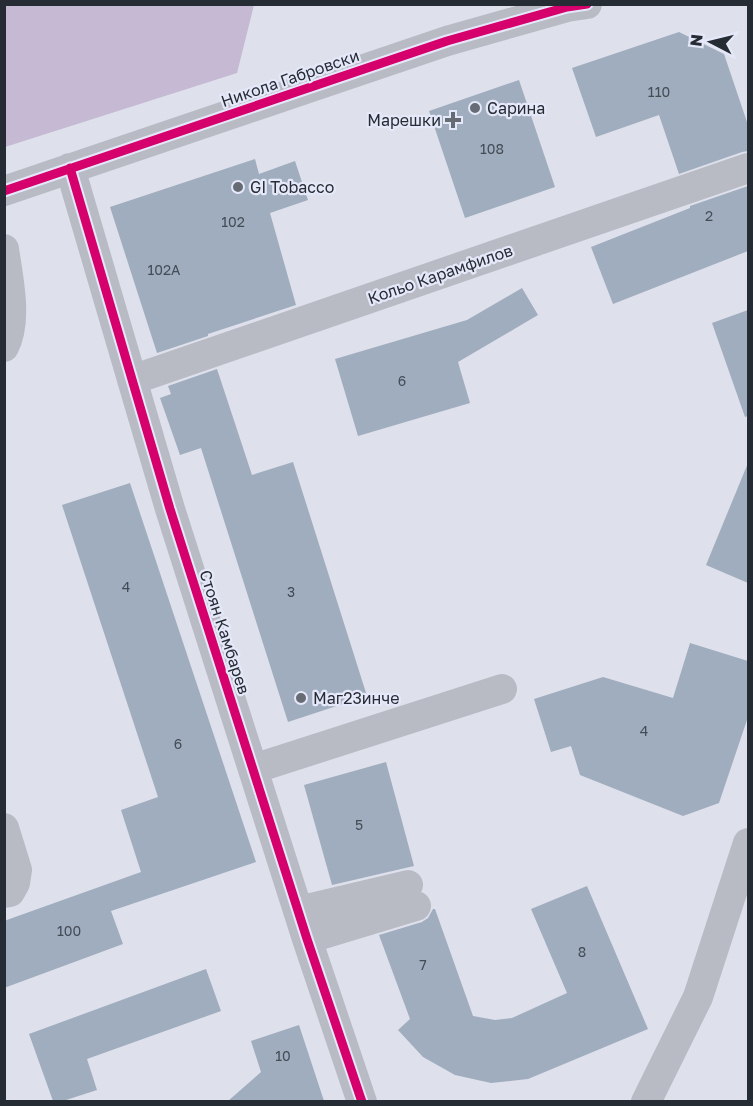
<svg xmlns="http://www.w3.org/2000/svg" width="753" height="1106" font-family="'Golos Text',sans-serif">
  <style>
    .green { fill: #c5b9d3 }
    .building { fill: #a0adbe }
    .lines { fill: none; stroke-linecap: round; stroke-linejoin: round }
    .minor { stroke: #b8bbc4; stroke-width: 30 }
    .cycleway-casing { stroke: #e5e8f9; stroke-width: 13 }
    .cycleway { stroke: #d6006c; stroke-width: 9 }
    .poi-dot { fill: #666b74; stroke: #e5e8f9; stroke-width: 2 }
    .labels { text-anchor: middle; stroke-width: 4.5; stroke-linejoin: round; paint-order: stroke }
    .number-label { font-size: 14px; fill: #444c56 }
    .street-label { font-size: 16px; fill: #262c34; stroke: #e5e8f9 }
    .poi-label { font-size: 16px; fill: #262c34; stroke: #e5e8f9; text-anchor: start }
  </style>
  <rect width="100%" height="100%" fill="#dee0eb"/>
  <path class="green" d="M5 4H254V5L237 73 5 147Z"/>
  <path class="building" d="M679 32 724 54 748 125V151L742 152 679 174 659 115 596 137 572 68Z
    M519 80 555 187 465 218 429 111Z
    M255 159 259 174 295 161 308 200 270 213 296 305 208 334V336L157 353 110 207Z
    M748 186V251L613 304 591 247 690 208V206Z
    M522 288 538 315 458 362 470 403 358 436 335 359 467 320Z
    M748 310V416L745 417 712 323Z
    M217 369 252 475 293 462 367 696 288 722 201 448 180 455 160 398 171 394 168 386Z
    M748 463V583L706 565Z
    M130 483 256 862 111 911 123 944 4 988V921L141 872 121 810 158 797 62 505Z
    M690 643 748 661V717L719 803 683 816 580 775 571 746 551 752 534 699 603 677 673 698Z
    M386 762 414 866 332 885 304 785Z
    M587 886 648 1029 528 1079 491 1083 455 1075 423 1057 398 1030 410 1019 379 935 422 922 428 918 433 909H435L473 1016 495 1020 512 1018 567 993 531 909Z
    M206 969 221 1011 87 1059 97 1090 63 1101H53L29 1034Z
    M299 1025 324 1101H228L261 1072 251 1041Z"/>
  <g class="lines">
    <path class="minor" d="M70 168 170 509 307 939 362 1102
      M4 191 447 41 567 7 587 4
      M4 249C8 277 18 321 4 347
      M132 380 748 168
      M253 769 502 689
      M4 828 17 870 15 883 10 892 4 893
      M298 911 408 885
      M307 939 416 906
      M646 1102 698 997 748 843"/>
    <g class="cycleway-casing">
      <path id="cycleway" d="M70 168 170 509 307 939 362 1102
        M4 191 447 41 567 7 587 4"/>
    </g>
    <use href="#cycleway" class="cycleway"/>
  </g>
  <g class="poi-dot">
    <circle cx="475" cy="108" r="6"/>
    <path d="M450 111h6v6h6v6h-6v6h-6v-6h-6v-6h6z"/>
    <circle cx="238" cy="187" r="6"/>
    <circle cx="301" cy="698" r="6"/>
  </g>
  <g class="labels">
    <g class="number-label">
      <text x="659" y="97">110</text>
      <text x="492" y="154">108</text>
      <text x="709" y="221">2</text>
      <text x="233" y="227">102</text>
      <text x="164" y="275">102А</text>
      <text x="402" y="386">6</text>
      <text x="126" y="592">4</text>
      <text x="291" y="597">3</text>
      <text x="644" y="736">4</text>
      <text x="178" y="749">6</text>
      <text x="359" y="830">5</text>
      <text x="69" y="936">100</text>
      <text x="582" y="957">8</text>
      <text x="423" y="970">7</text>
      <text x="283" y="1061">10</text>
    </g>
    <g class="street-label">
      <text transform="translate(290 78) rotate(-19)" y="6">Никола Габровски</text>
      <text transform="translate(440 274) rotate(-19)" y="6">Кольо Карамфилов</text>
      <text transform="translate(225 632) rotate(72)" y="6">Стоян Камбарев</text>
    </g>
    <g class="poi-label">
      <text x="487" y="114">Сарина</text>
      <text x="441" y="126" text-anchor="end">Марешки</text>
      <text x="250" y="193">GI Tobacco</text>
      <text x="313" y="704">Маг23инче</text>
    </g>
  </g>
  <rect width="753" height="1106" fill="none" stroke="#262c34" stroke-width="12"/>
  <g transform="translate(711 42) rotate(277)" stroke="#e5e8f9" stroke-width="4.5" paint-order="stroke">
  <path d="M0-4.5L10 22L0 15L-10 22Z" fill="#262c34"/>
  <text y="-9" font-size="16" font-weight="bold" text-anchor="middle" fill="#262c34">N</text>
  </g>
</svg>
